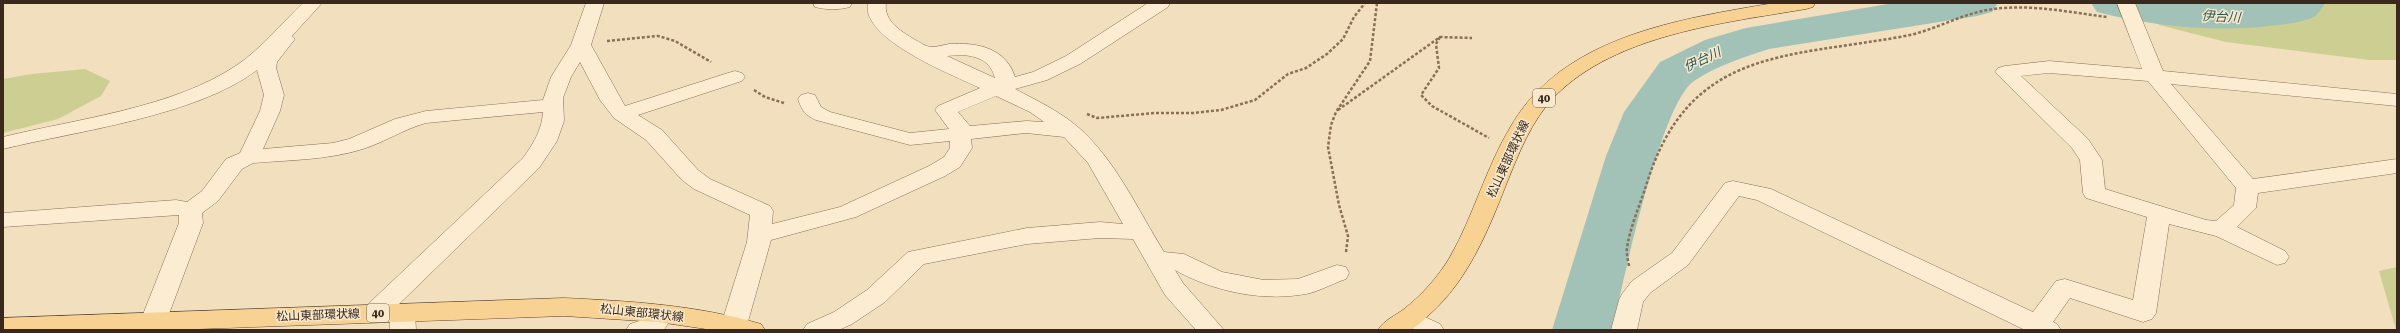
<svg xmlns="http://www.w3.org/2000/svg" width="2400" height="333" font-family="'Roboto Serif','Noto Sans JP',serif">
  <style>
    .green { fill: #cccf91 }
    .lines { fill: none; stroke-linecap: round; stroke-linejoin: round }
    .river { fill: #a2c2b7; fill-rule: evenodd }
    .minor-casing { stroke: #8a6f55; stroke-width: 1 }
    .primary-casing { stroke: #573d2a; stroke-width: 1 }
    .path { stroke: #8a6f55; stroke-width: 2.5; stroke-dasharray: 3 2; stroke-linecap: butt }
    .minor { fill: #fbecd2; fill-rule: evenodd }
    .primary { fill: #f8d292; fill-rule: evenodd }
    .labels { text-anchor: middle; stroke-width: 3; stroke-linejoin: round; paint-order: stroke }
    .shield { fill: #f8e9ce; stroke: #726251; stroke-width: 1 }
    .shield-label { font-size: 11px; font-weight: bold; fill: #39281b }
    .street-label { font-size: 12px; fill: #39281b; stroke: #f8e9ce }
    .water-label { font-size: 13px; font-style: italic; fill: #295a54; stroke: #f8e9ce }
  </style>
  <rect width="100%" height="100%" fill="#f1dfbe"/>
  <path class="green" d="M2151 3H2397V60H2369L2226 42 2159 25Z
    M85 69 110 81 101 96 58 119 3 133V79L32 74Z
    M2397 267V330H2396L2379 271Z"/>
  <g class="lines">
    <path class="river" d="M1894 3H1998L1992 12 1977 16 1769 49C1744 57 1716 66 1694 81 1660 104 1623 284 1612 330H1552L1606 156 1624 112 1660 62 1705 40 1746 28Z
      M2091 3H2325C2322 8 2319 13 2314 17 2303 22 2289 24 2278 25 2218 33 2156 27 2097 12Z"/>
    <g class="minor-casing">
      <path id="minor" d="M303 3H322L292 36 295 39 277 62 276 68 284 95 280 111 263 149 333 143 349 139 395 119 426 111 543 100 551 77 571 45 586 3H604L591 45 625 106 728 73 735 71 742 73 745 77 742 81 638 115 662 130 698 170 710 179 770 206 773 211 772 224 840 207 929 166 944 157 950 148V141L910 145 816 120C805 115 802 111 798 99L801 95 808 93 815 95 821 107 830 112 910 133 949 129 935 110 938 106 980 88C953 75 860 39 868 3H886C883 22 904 33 917 41 921 43 927 47 931 47 937 47 943 45 949 44 977 42 1006 48 1015 77L1033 72 1066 56 1148 3H1170L1168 7 1080 64 1047 80 1015 89C1036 100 1059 111 1078 127 1115 159 1138 210 1164 252L1184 254 1222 272 1264 280 1298 279 1337 265 1346 267 1349 273 1346 279C1331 284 1315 294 1299 295 1258 301 1210 290 1175 270L1183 283 1224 330H1196L1165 295 1133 239 1100 238 1027 244 924 264 885 302 852 324 839 330H803L807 324 834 312 867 290 908 252 1027 228 1100 222 1123 224 1088 163 1064 137 1026 133 971 139 972 148 960 167 945 176 856 217 771 240 747 325 744 330H724L721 325 747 242 750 215 694 189 682 180 646 140 614 118 600 100 580 62 571 77 563 98 564 121 557 141 539 168 397 306 402 304 411 307 415 313 416 330H390V313C381 321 376 322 365 319L361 313 365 307 523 158C533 144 542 130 543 112L426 123C404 129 385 142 363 149 328 160 290 160 253 163L242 169 218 201 202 213 203 223 166 322 162 328H144L140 322 179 223V215L3 227V213L176 200 187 202 202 191 226 159 240 153 260 111 264 95 257 70C197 116 77 131 3 149V137C76 119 174 108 237 65 262 48 281 24 303 3ZM963 55C980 57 990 61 995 78L947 56ZM996 96 1030 112 1044 122 1026 121 970 126 958 112Z
        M813 3H852L850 7C839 10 826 10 815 7Z
        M2117 3H2135L2163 71 2397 94V106L2171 84 2253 179 2397 159V173L2258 193 2256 208 2237 227 2285 251 2289 257 2285 263 2277 265 2216 236 2169 224 2156 313 2152 319 2143 322 2070 298 2053 322 2057 324 2061 330H2025L1757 200 1739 196 1688 265 1650 293 1643 302 1637 330H1611L1619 300 1622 294 1632 281 1672 253 1725 183 1733 181 1771 189 2033 312 2056 281 2065 279 2133 300 2147 217 2086 198 2083 193 2080 160 2072 148 1995 72 1998 68 2005 66 2049 61 2142 69ZM2049 73 2148 81 2236 188 2234 205 2216 221 2206 220 2105 189 2102 160 2088 139 2021 76Z
        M661 305 670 308 674 314 664 330H626L630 324 645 319 652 308Z
        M1410 310 1440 324 1444 330C1428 330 1407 333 1397 319L1401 313Z"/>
    </g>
    <g class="primary-casing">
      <path id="primary" d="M1774 3H1815L1813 7 1806 9C1724 23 1617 34 1555 96 1531 121 1519 153 1506 185 1488 231 1468 280 1430 314 1424 319 1416 328 1409 330 1399 332 1388 330 1378 330 1384 320 1395 316 1404 309 1422 295 1438 277 1450 257 1474 215 1486 167 1511 126 1563 36 1680 19 1774 3Z
        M564 298C630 301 697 305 761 324L765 330H713L658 322 564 316 169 330H3V318Z"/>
    </g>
    <path class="path" d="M1440 37 1436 44 1439 68 1421 95 1432 106 1489 138
      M607 41 658 36 675 41 711 62
      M754 90 765 97 784 103
      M1338 110 1440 37 1472 38
      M1087 114 1097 118 1155 113H1193L1221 110 1255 100 1288 74 1306 68 1327 54 1343 39 1354 17 1365 3
      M1346 252 1348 236 1339 205 1328 147 1331 125 1336 112 1370 61 1377 3
      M1629 266C1628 260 1626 253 1627 248 1630 227 1640 205 1646 186 1688 47 1787 58 1905 36 1933 31 1959 15 1987 10 2027 3 2067 12 2107 17"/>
    <use href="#minor" class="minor"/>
    <use href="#primary" class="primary"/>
  </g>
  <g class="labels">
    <g class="shield">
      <rect x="1533" y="89" width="22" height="18" rx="3"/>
      <rect x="367" y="304" width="22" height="18" rx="3"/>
    </g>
    <g class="shield-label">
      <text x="1544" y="102">40</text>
      <text x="378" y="317">40</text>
    </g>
    <g class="street-label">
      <text transform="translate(1508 159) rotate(-65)" y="4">松山東部環状線</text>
      <text transform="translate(642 313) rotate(6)" y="4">松山東部環状線</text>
      <text transform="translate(318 315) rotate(-2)" y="4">松山東部環状線</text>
    </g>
    <g class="water-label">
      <text transform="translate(2221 16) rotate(3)" y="5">伊台川</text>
      <text transform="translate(1702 59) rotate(-25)" y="5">伊台川</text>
    </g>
  </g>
  <rect width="2400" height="333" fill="none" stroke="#39281b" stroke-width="8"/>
</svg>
